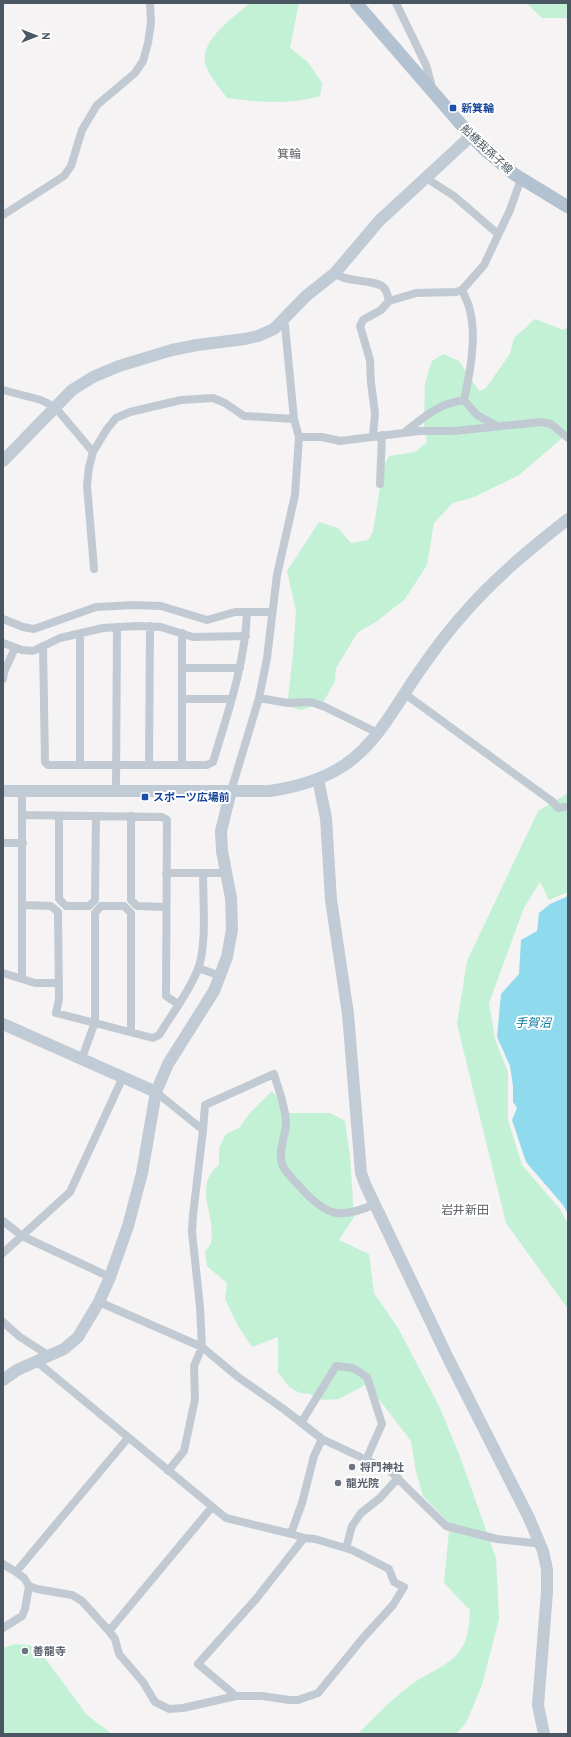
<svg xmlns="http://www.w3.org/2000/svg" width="571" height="1737" font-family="'PT Sans','Noto Sans JP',sans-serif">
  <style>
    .green { fill: #c3f1d5 }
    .water { fill: #90daee }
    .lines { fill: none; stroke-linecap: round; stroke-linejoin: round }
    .street { stroke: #c1cad2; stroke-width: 8 }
    .secondary { stroke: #c1cbd6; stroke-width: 12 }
    .primary { stroke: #b3c2d1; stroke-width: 13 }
    .transit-dot { fill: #1a4fb4; stroke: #fff; stroke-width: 1.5 }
    .worship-dot { fill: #6b7280; stroke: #fff; stroke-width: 1.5 }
    .labels { text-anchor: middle; stroke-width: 4; stroke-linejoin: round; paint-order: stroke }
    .transit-label { font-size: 11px; font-weight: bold; fill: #164399; stroke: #fff; text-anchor: start }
    .street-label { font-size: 11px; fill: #4a5661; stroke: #fff }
    .worship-label { font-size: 11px; font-weight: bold; fill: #5b616d; stroke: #fff; text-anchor: start }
    .neighbourhood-label { font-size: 12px; fill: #5f6368; stroke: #fff }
    .water-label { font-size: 12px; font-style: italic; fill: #0c7c9b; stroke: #fff }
  </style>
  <rect width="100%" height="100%" fill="#f5f3f3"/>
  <path class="green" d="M250 3H299L290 48 308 62 322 83 320 96C290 105 257 102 227 98 220 88 210 77 206 66 197 42 235 16 250 3Z
    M526 3H568V18H542Z
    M535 319 563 330 568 327V433L519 475 474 497 453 503 434 523 427 565 405 599 376 622 358 632 336 668 335 681 323 703 301 710 287 706 293 654 296 611 287 571 319 522 338 528 351 543 368 540 373 532 383 467 389 456 415 452 427 442 424 424 425 383 432 361 443 354 459 361 479 391 486 388 510 354 514 338Z
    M568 793V892L549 900 540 882 524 908 489 1003 495 1039 508 1072V1120L522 1165 560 1209 568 1224V1309L506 1223 457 1024 467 961 538 811Z
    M272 1091 290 1113H330L345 1121 350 1156 354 1217 339 1240 369 1254 374 1293 398 1328 439 1406 459 1454 496 1558 499 1619 482 1685 466 1723 456 1734H358C375 1716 392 1699 412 1684 426 1674 450 1665 460 1651 469 1638 469 1625 470 1610L444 1583 449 1532 445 1519 423 1496 416 1472 411 1441 367 1384 339 1399 322 1400 310 1394 300 1393 289 1387 278 1372V1337L252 1347 238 1326 225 1299 227 1283 207 1266 205 1252C207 1249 211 1245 211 1241 216 1212 192 1187 219 1165V1148L226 1134 239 1128 249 1114Z
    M15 1644 29 1645 39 1650 87 1715 112 1734H3V1648Z"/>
  <path class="water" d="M568 896V1214L563 1205 526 1162 512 1120 517 1108 513 1102V1086L510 1066 497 1037 501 994 519 974 521 940 537 931 539 913 550 904Z"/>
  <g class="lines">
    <path class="street" d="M396 3 426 65 431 83 428 86
      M426 178 454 196 498 234
      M3 215 64 176 71 166 82 130 97 105 135 73 143 61 148 43 151 23 150 3
      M335 273C347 284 378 278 385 289 387 292 388 297 389 301
      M462 290C465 297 469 304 470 311 477 337 470 374 464 400
      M3 390 41 400 55 407 93 452
      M405 432C425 416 438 404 464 400L477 415 497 426
      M373 436 375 413 371 383 370 360 360 326 363 320 381 310 389 301 416 293 456 292 462 290 484 265 510 210 521 179
      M299 437H322L340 441 419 431H454L541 422 551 424 568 438
      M380 484 382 435
      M94 569 87 485 89 467 93 452 107 429 116 418 130 412 181 400 213 398 225 403 244 416 294 419
      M3 619 23 627 34 629 96 607 134 605 161 606 207 620 235 612H272
      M80 634V765
      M3 643 22 650 33 651 60 638 103 628 136 626 161 627 193 637 246 636
      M43 646 45 762 48 765H207L213 762C228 712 245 664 247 612
      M182 668H240
      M3 679 4 672 15 648
      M405 694 553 802 558 808 565 807
      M259 698 288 703 311 702 325 707 378 733
      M182 699H231
      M149 764 150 626
      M182 764V633
      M116 791 117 627
      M231 791 259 698 267 658 277 575 295 495 299 437 294 419 285 326 283 320
      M23 815 162 817 167 820 166 996 178 1004
      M59 816V899L66 906H89L95 900 96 816
      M131 816V900L137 906 166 907
      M3 843H23
      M166 873H227
      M23 905 51 906 58 912 59 999 56 1013 153 1038 159 1035C172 1014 189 992 198 969 207 946 203 899 203 873
      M198 968 221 976
      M3 973 35 983H59
      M22 979V791
      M82 1058 95 1022V913L101 906H124L131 913V1031
      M156 1092 203 1130 205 1105 274 1074C278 1088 287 1111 286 1125 285 1137 278 1151 282 1164 285 1173 295 1181 301 1188 326 1216 340 1220 375 1204
      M3 1221 22 1236 110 1277
      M3 1253 70 1192 123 1077
      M99 1302 202 1347 238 1377 285 1410 322 1439 371 1462 387 1468 446 1526 497 1539 534 1543 539 1540
      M3 1322 20 1337 48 1355
      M301 1423 336 1366 353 1368 367 1377 382 1424 366 1460
      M168 1471 184 1451 195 1399 194 1366 202 1347 200 1307 192 1232 193 1215 203 1130
      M291 1533 302 1503 314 1456 322 1439
      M346 1548 352 1526 361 1513 380 1498 398 1478
      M3 1564 16 1572 24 1578 29 1586 37 1589 72 1595 82 1601 109 1631 115 1639 119 1654 143 1682 155 1702 169 1709 183 1708 236 1696H262L289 1700H298L318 1693 363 1638 393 1605 404 1587 394 1582 389 1569 352 1550 315 1539 304 1538 292 1534 226 1518 36 1361
      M16 1572 128 1438
      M3 1628 22 1616 25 1609 29 1586
      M109 1631 212 1507
      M236 1696 198 1664 256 1599 304 1538"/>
    <path class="secondary" d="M3 461 72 390 93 377 119 366 172 350 197 345 245 339 258 336 274 329 306 296 335 273 379 221 471 136
      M318 779 326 818 331 900 348 1014 361 1173 365 1184 448 1358 529 1518 543 1551 547 1569V1592L538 1705 544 1734
      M3 791H270C296 787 323 780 346 764 375 744 393 711 412 682 427 660 443 637 461 617 492 580 530 549 568 519
      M3 1024 156 1092
      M3 1380 17 1370 64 1349 78 1337 99 1302 110 1277 128 1226 142 1173 156 1092 168 1064 214 991 227 957 232 930 231 898 222 851 221 831 231 791"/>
    <path class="primary" d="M356 3 465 129 484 149 514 174 568 207"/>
  </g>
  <g class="transit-dot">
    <rect x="449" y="104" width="8" height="8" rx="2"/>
    <rect x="141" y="793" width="8" height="8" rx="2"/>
  </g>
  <g class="worship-dot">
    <circle cx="352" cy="1467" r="4"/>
    <circle cx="338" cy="1483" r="4"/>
    <circle cx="25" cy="1651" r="4"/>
  </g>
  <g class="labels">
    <g class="transit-label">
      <text x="461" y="112">新箕輪</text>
      <text x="153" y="801">スポーツ広場前</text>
    </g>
    <g class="street-label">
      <text transform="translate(487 149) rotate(43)" y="4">船橋我孫子線</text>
    </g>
    <g class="worship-label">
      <text x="360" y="1471">将門神社</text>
      <text x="346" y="1487">龍光院</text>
      <text x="33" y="1655">善龍寺</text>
    </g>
    <g class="neighbourhood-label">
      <text x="289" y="158">箕輪</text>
      <text x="465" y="1214">岩井新田</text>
    </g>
    <g class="water-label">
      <text x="533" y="1027">手賀沼</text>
    </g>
  </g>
  <rect width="571" height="1737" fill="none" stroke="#4a5661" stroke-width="8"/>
  <g transform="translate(36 36) rotate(90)" stroke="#ffffff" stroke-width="3" paint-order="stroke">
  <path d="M0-3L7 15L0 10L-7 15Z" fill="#4a5661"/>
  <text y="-6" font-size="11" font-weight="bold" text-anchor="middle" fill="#4a5661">N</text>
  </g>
</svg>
